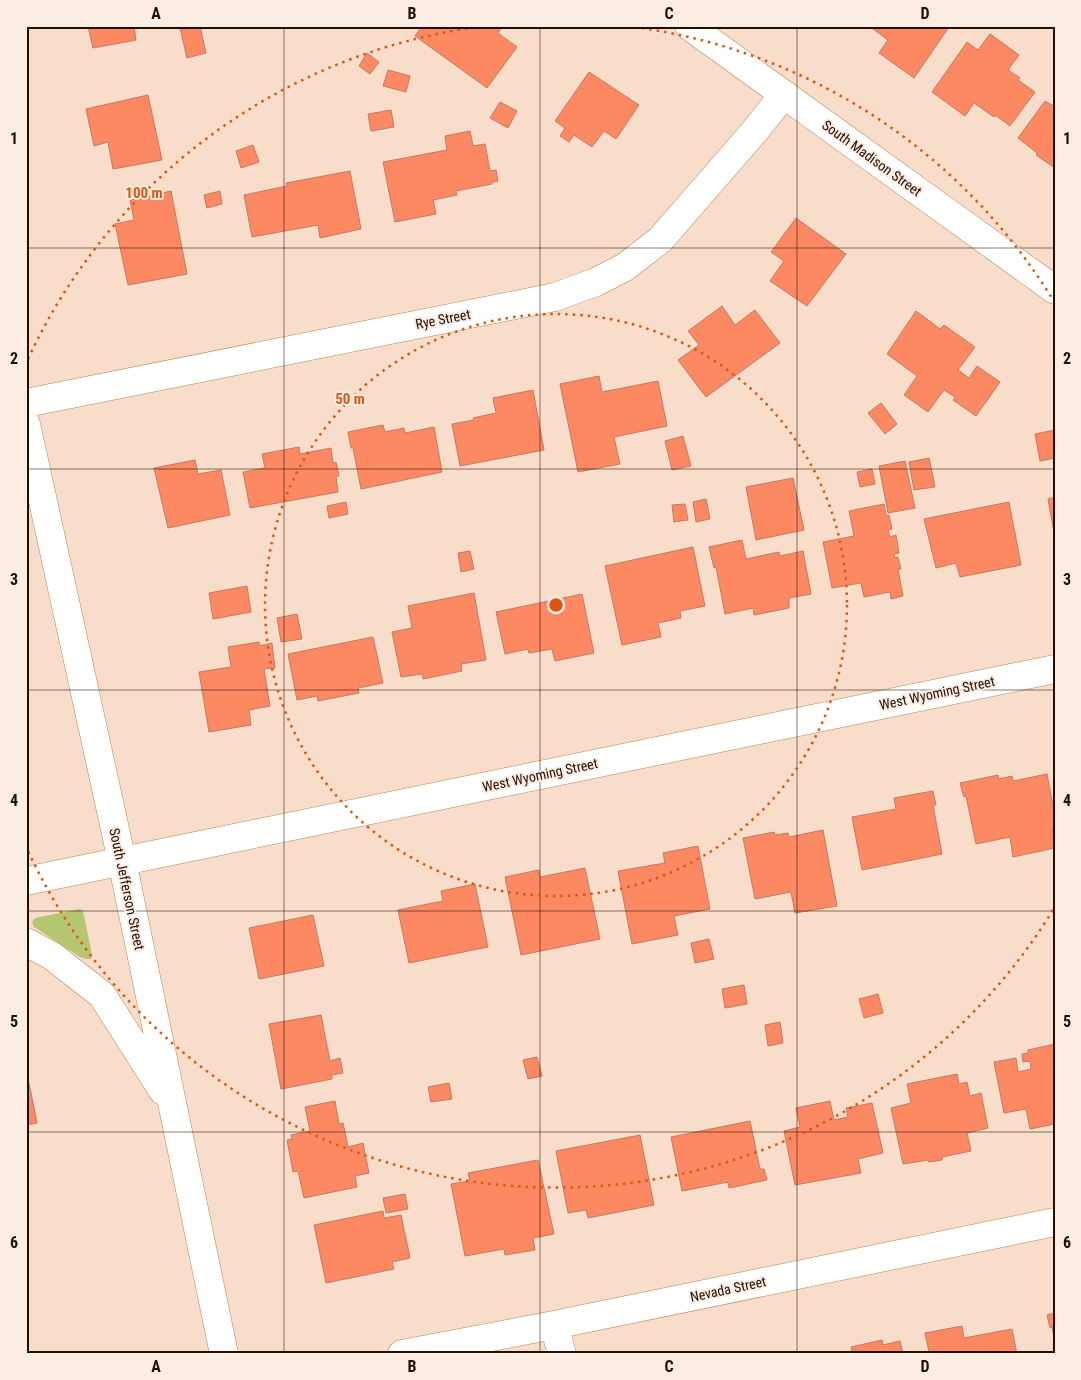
<svg xmlns="http://www.w3.org/2000/svg" width="1081" height="1380" font-family="'Roboto Condensed',sans-serif">
  <style>
    .green { fill: #b4c770 }
    .building { fill: #fd8963; stroke: #c27a62 }
    .lines { fill: none; stroke-linecap: round; stroke-linejoin: round }
    .street-casing { stroke: #bd8252; stroke-width: 29 }
    .secondary-casing { stroke: #bd8252; stroke-width: 29 }
    .street { stroke: #fff; stroke-width: 28 }
    .secondary { stroke: #fff; stroke-width: 28 }
    .grid { fill: none; stroke: #240e00; stroke-width: 1; stroke-opacity: 0.55 }
    .ring { fill: none; stroke: #de550b; stroke-width: 2.5; stroke-dasharray: 2.5 5 }
    .labels { text-anchor: middle; stroke-width: 4; stroke-linejoin: round; paint-order: stroke }
    .street-label { font-size: 14px; fill: #240e00; stroke: #fbede4 }
    .centre { fill: #de550b; stroke: #fbede4; stroke-width: 2.5 }
    .ring-label { font-size: 15px; text-anchor: middle; font-weight: bold; fill: #de550b; stroke: #fbede4; stroke-width: 4; stroke-linejoin: round; paint-order: stroke }
    .neatline { fill: none; stroke: #240e00; stroke-width: 2 }
    .grid-label { font-size: 16px; text-anchor: middle; font-weight: bold; fill: #240e00 }
  </style>
  <rect width="100%" height="100%" fill="#f8deca"/>
  <path class="green" d="M80 909 83 911 92 955 91 959H86L80 957 34 927 32 922 35 918Z"/>
  <path class="building" d="M88 26H134L136 40 93 48Z
    M189 26H200L206 53 187 58 180 28Z
    M422 26H500L502 27 498 33 517 47 487 88 415 36Z
    M869 26H948L949 27 914 78 879 53 888 40Z
    M990 34 1019 55 1008 70 1020 78 1018 80 1035 92 1010 126 995 115 994 117 974 103 965 116 932 92 967 42 978 50Z
    M367 53 379 62 370 74 359 66Z
    M388 70 410 76 406 92 383 86Z
    M589 72 639 105 616 139 604 131 592 147 574 135 569 142 560 136 565 128 555 121Z
    M148 95 162 160 113 169 108 142 94 146 86 109Z
    M1045 101 1055 107V168L1036 155 1037 153 1018 138Z
    M500 102 517 111 508 128 490 118Z
    M391 110 394 127 371 131 368 114Z
    M470 131 473 146 485 144 490 171 496 170 498 181 492 182V184L456 191 457 195 433 200 436 214 395 222 383 162 447 150 445 136Z
    M253 145 259 162 241 168 236 151Z
    M350 171 361 229 320 238 318 225 252 237 244 195 287 186 286 183Z
    M171 191 187 274 128 285 115 224 134 220 130 200Z
    M220 191 222 204 207 208 204 195Z
    M796 218 846 254 807 306 770 281 784 261 771 252Z
    M722 306 735 325 755 310 780 343 706 397 678 360 699 345 688 331Z
    M916 311 940 329 944 325 975 347 958 370 969 378 977 366 1000 382 976 416 953 400 955 397 944 390 928 412 904 395 917 376 887 354Z
    M599 376 602 392 658 381 667 426 614 437 620 464 578 472 560 384Z
    M533 390 544 450 460 466 452 424 474 420 473 418 496 413 493 398Z
    M881 403 897 424 885 434 868 413Z
    M383 425 385 432 404 428 405 433 434 427 442 472 361 489 353 448H351L348 432Z
    M1055 430V458L1040 461 1035 434Z
    M683 436 691 466 672 470 665 441Z
    M299 447 300 454 331 448 333 463 336 462 339 476H336L338 492 250 508 243 472 265 468 262 454Z
    M929 458 935 487 914 490 909 462Z
    M195 460 198 474 221 470 230 515 168 528 154 468Z
    M905 461 915 508 888 513 879 466Z
    M872 469 875 484 860 487 857 472Z
    M793 478 804 530 756 540 746 487Z
    M1055 497V538L1048 499Z
    M706 499 710 519 696 522 693 502Z
    M346 502 348 514 329 518 327 506Z
    M1009 502 1021 565 960 577 956 563 936 568 924 519Z
    M685 504 688 520 674 522 672 505Z
    M884 504 886 515H889L892 529 888 530 890 537 896 535 899 553 894 554 895 558 898 557 901 569H898L903 596 891 599 890 592 864 597 861 583 832 588 823 542 854 536 849 511Z
    M742 540 746 559 779 552 780 556 803 551 811 594 789 598V608L754 615 753 608 725 614 716 567 714 568 709 547Z
    M693 547 705 606 680 611 681 618 658 623 661 637 622 645 605 566Z
    M470 551 474 569 461 572 458 553Z
    M247 586 251 612 213 619 209 593Z
    M474 593 486 660 461 664 462 671 423 679 422 674 401 677 392 632 412 628 408 606Z
    M582 594 594 653 555 661 552 649 529 653 528 649 505 654 496 612Z
    M297 614 302 639 281 642 277 618Z
    M373 637 383 683 358 688 359 693 318 701 317 696 297 700 288 654Z
    M259 642 260 646 272 643 275 668 264 669 270 706 249 710 251 725 209 732 199 672 231 667 228 647Z
    M1047 774 1055 816V828H1052L1055 848 1013 857 1010 837 976 844 966 796 964 797 960 783 998 775 999 779 1012 776 1013 781Z
    M933 791 936 805H933L942 854 862 870 852 817 896 809 894 798Z
    M823 830 837 906 795 913 791 892 755 899 743 838 774 832 775 835 788 833 789 837Z
    M698 846 710 909 674 916 678 935 632 944 618 871 665 863 663 853Z
    M585 868 600 939 521 955 505 877 539 870 540 877Z
    M475 884 488 947 409 963 398 910 443 901 441 891Z
    M313 915 324 966 259 979 249 928Z
    M709 939 714 959 695 963 691 943Z
    M744 985 747 1004 725 1008 722 989Z
    M878 994 883 1013 864 1018 859 999Z
    M321 1015 330 1061 340 1058 343 1073 332 1075V1079L281 1089 269 1024Z
    M780 1022 783 1043 768 1046 765 1025Z
    M1055 1044V1124L1030 1129 1026 1109 1004 1113 994 1062 1016 1058 1018 1072 1031 1069 1030 1061 1023 1062 1022 1054 1028 1053V1050Z
    M537 1057 542 1076 528 1079 523 1060Z
    M26 1068 37 1123 26 1125Z
    M957 1074 959 1084 967 1082 970 1096 981 1093 988 1128 967 1133 971 1151 942 1157V1160L929 1162 928 1160 903 1164 891 1108 911 1103 907 1084Z
    M449 1083 452 1099 431 1102 428 1087Z
    M335 1101 339 1124 343 1123 348 1147 363 1143 369 1173 355 1176 357 1187 304 1198 298 1171 293 1172 287 1140 292 1139 291 1135 310 1131 305 1107Z
    M830 1101 834 1120 848 1117 846 1108 872 1103 883 1153 858 1159 861 1173 795 1185 784 1131 800 1127 796 1108Z
    M750 1121 760 1169H764L767 1180 729 1188 728 1182 682 1191 671 1137Z
    M640 1135 654 1205 588 1218 586 1210 568 1213 556 1151Z
    M538 1160 554 1234 533 1238 535 1250 505 1255 504 1249 465 1256 451 1184 470 1181 468 1173Z
    M405 1194 408 1209 386 1213 383 1198Z
    M383 1211 384 1218 401 1215 410 1258 392 1262 394 1269 326 1283 314 1225Z
    M1055 1313V1344L1052 1327 1050 1328 1047 1315Z
    M962 1326 964 1338 1012 1329 1017 1354H932L931 1352H929L925 1333Z
    M882 1340 883 1345 900 1341 903 1354H838L852 1351 851 1347Z"/>
  <g class="lines">
    <g class="street-casing">
      <path id="street" d="M689 26 1055 290
        M26 403 555 297 596 282 625 267 660 240 754 132 784 94
        M26 881 1055 669
        M554 1325 562 1354
        M402 1354 554 1325 1055 1222"/>
    </g>
    <g class="secondary-casing">
      <path id="secondary" d="M26 424 122 861 224 1354
        M26 942 52 956 102 995 163 1091"/>
    </g>
    <use href="#street" class="street"/>
    <use href="#secondary" class="secondary"/>
  </g>
  <path class="grid" d="M284 26V1354M540 26V1354M797 26V1354M26 248H1055M26 469H1055M26 690H1055M26 911H1055M26 1132H1055"/>
  <g class="ring">
    <circle cx="556" cy="605" r="291"/>
    <path d="M1053 910A583 583 0 0 1 28 851M28 359A583 583 0 0 1 485 26M627 26A583 583 0 0 1 1053 300"/>
  </g>
  <g class="labels">
    <g class="street-label">
      <text transform="translate(872 158) rotate(36)" y="5">South Madison Street</text>
      <text transform="translate(443 319) rotate(-11)" y="5">Rye Street</text>
      <text transform="translate(937 693) rotate(-12)" y="5">West Wyoming Street</text>
      <text transform="translate(540 775) rotate(-12)" y="5">West Wyoming Street</text>
      <text transform="translate(127 889) rotate(78)" y="5">South Jefferson Street</text>
      <text transform="translate(728 1289) rotate(-12)" y="5">Nevada Street</text>
    </g>
  </g>
  <circle cx="556" cy="605" r="8" class="centre"/>
  <g class="ring-label">
    <text x="144" y="198">100 m</text>
    <text x="350" y="404">50 m</text>
  </g>
  <rect width="1081" height="1380" fill="none" stroke="#fbede4" stroke-width="55"/>
  <rect x="28" y="28" width="1026" height="1324" class="neatline"/>
  <g class="grid-label">
    <text x="156" y="19">A</text>
    <text x="412" y="19">B</text>
    <text x="669" y="19">C</text>
    <text x="925" y="19">D</text>
    <text x="14" y="144">1</text>
    <text x="1067" y="144">1</text>
    <text x="14" y="364">2</text>
    <text x="1067" y="364">2</text>
    <text x="14" y="585">3</text>
    <text x="1067" y="585">3</text>
    <text x="14" y="806">4</text>
    <text x="1067" y="806">4</text>
    <text x="14" y="1027">5</text>
    <text x="1067" y="1027">5</text>
    <text x="14" y="1248">6</text>
    <text x="1067" y="1248">6</text>
    <text x="156" y="1372">A</text>
    <text x="412" y="1372">B</text>
    <text x="669" y="1372">C</text>
    <text x="925" y="1372">D</text>
  </g>
</svg>
